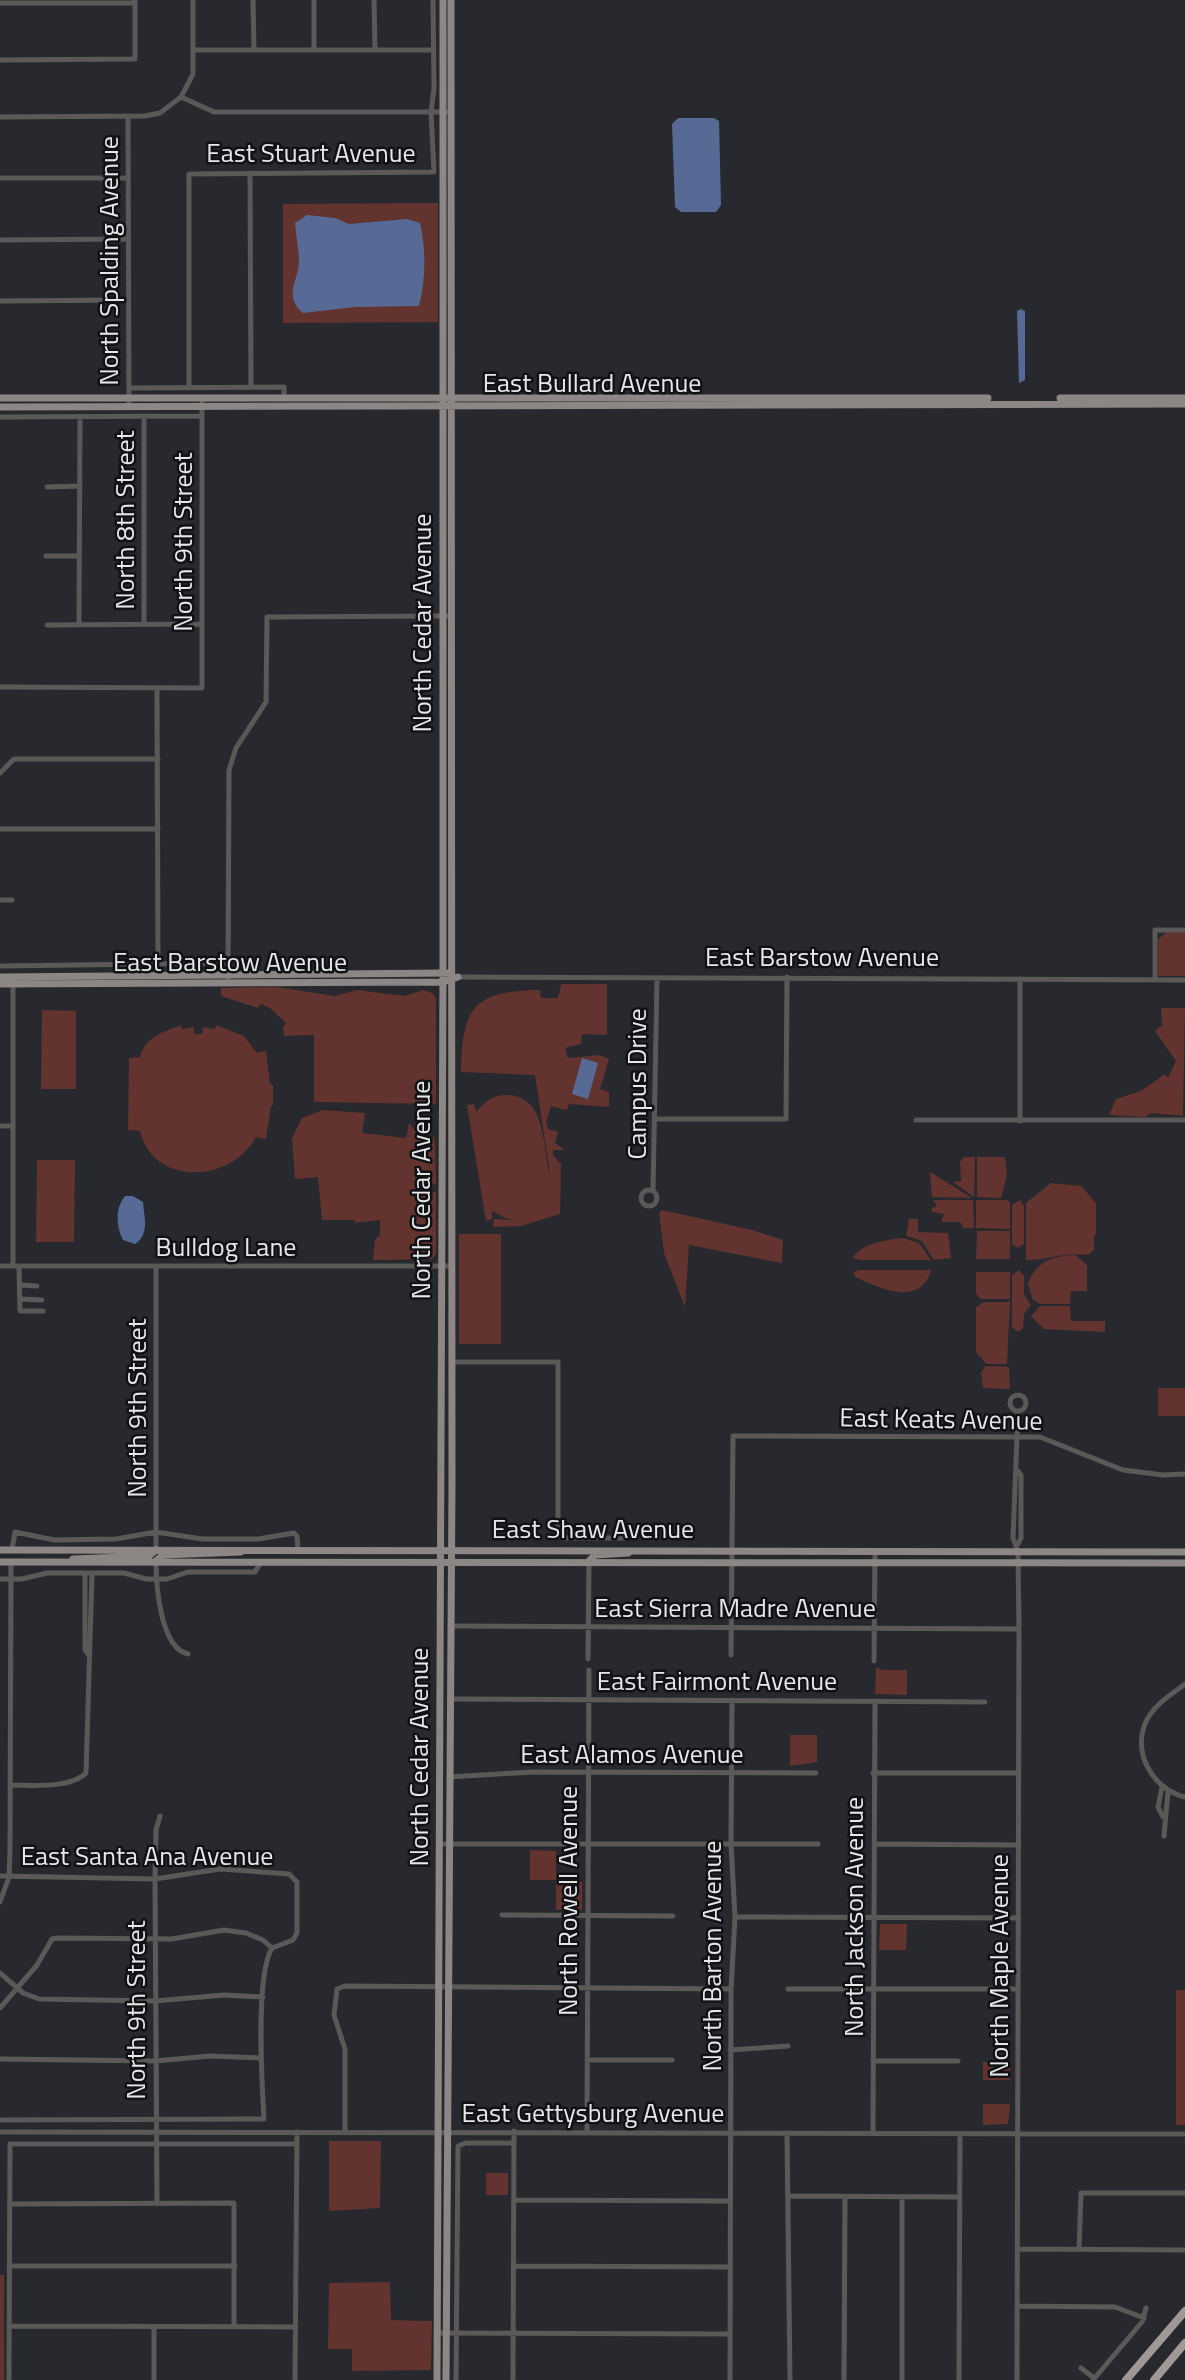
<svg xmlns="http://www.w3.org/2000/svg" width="1185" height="2380" font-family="'Titillium Web',sans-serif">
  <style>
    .green { fill: #63332f }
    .water { fill: #566a95 }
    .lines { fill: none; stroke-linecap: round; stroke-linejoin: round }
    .minor { stroke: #5b5858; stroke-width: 5 }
    .major { stroke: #8c8685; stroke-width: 7 }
    .highway { stroke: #9f9897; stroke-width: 8 }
    .labels { text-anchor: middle; stroke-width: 5; stroke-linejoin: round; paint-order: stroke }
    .street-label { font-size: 26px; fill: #e5e7ea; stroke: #111214 }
  </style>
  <rect width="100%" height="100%" fill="#27292e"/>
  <path class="green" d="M438 203V322L283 323V204Z
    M1167 932H1185V976H1158V939Z
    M561 984H607V1035L582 1034 581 1044 565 1048 568 1058 599 1055 609 1059 600 1089 609 1092V1107L569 1104 567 1110 551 1106 546 1122 548 1129 558 1132 555 1143 565 1150H553V1155L561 1164 560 1214 521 1226 493 1227 494 1219 518 1220 505 1218 492 1211V1219L486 1221 467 1105 474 1104 476 1112C484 1102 494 1094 508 1095 548 1097 542 1149 550 1175L535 1075 461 1072C462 1008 473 991 540 990L541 998H558Z
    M276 987 335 996 357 990 405 996 423 990 432 993 436 998V1104L314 1102V1035L284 1036 283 1027 286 1023 270 1008 261 1004 258 1008 221 996V988Z
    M1161 1008H1185L1183 1116 1151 1113 1145 1117 1109 1115 1116 1099 1141 1091 1165 1074 1168 1078 1176 1061 1155 1031 1162 1025Z
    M42 1010 76 1011V1089H41Z
    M181 1025 182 1029 194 1027V1034H202L203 1027 215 1029 216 1025 244 1036 257 1053 266 1051 270 1084 273 1085V1105L271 1106 266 1139 256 1137C232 1183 153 1187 140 1131L128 1130 129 1058 140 1057C146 1036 162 1033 181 1025Z
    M323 1110 365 1113 362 1133 406 1138 409 1123 417 1133 435 1138 436 1184 430 1186V1192H436V1254L432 1259 373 1260 375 1240 380 1235V1220L355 1223V1220H322L318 1177 295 1179 292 1138 302 1118Z
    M964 1157H975L974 1197 953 1182 961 1181 960 1162Z
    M977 1157H1005L1007 1175 1001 1198 977 1197Z
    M37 1160H75L74 1242H36Z
    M930 1173H932L972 1198 932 1197Z
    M1051 1183 1081 1186 1096 1203V1235H1094V1250L1088 1255C1062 1252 1050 1260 1026 1260V1203Z
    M933 1200H973L974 1228H964L960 1222H941L944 1214 932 1212V1208L937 1206Z
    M976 1200H1007L1010 1203V1229L976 1228Z
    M1020 1200 1024 1206V1244L1018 1248 1012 1244V1205Z
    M662 1210 752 1230 783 1240 782 1263 689 1245 685 1307 664 1253 659 1213Z
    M909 1219H918V1232L948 1233 951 1258 934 1260 922 1241 906 1236Z
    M977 1231H1010V1259H976Z
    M459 1234H501V1344H459Z
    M903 1238 919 1243 931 1260H860L853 1258C861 1243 887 1240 903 1238Z
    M1076 1255 1087 1265V1291H1071L1070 1304H1040L1033 1300 1028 1284C1035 1262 1054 1255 1076 1255Z
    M859 1270H931C921 1308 877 1288 854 1276V1272Z
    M1019 1270 1024 1276V1295L1031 1305 1024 1314 1023 1328 1018 1332 1012 1327V1275Z
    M976 1272H1010V1299H981L976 1294Z
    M984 1302H1010L1007 1364H986L976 1352V1307Z
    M1040 1306H1070L1071 1321H1105V1332L1044 1329 1031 1316Z
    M985 1366 1009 1367 1010 1389 983 1388 981 1373Z
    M1158 1388H1185V1416H1158Z
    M876 1667 882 1670H907V1695L875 1694Z
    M790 1735H817V1762L790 1766Z
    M530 1850 556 1851V1880H530Z
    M556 1882H582V1910H556Z
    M880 1924H907L906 1950H879Z
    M1176 1990H1185V2125H1176Z
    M983 2062H1010V2080H983Z
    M983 2104H1010L1008 2124 983 2125Z
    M329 2141H381L380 2208 329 2211Z
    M486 2173H508V2195H486Z
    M0 2275H4V2380H0Z
    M390 2282 391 2320 432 2321 431 2370 352 2371V2349H328L329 2283Z"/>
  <path class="water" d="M678 118H714L719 121 721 205 716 212H681L675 207 672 124Z
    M307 215 335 218 349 224 407 219 420 223C426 249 426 279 419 306L355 307 303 313C283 296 298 282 299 262 299 249 296 236 295 223Z
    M1021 309 1025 311V380L1019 383 1017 311Z
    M582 1058 598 1063 588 1099 572 1094Z
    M125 1196H133L143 1202C144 1217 150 1234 135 1244L123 1240C116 1227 115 1208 125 1196Z"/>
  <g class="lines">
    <path class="minor" d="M253 0 254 50
      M314 0V50
      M374 0 375 50
      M0 3H135
      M193 50H433
      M0 60 135 59V0
      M181 97 193 74V0
      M128 116 129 406
      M0 117 145 116 160 113 181 97 214 112H446
      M250 173 251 387
      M0 178H128
      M0 240 128 239
      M0 301 128 300
      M129 388 284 387V397
      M189 388V174L434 172 431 112 434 88 433 0
      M0 417 202 416
      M47 487 79 486
      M46 556H79
      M144 624V416
      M47 625 202 624
      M79 625 80 416
      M0 687 202 688V403
      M157 688 158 965
      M0 773 14 759H158
      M0 829H158
      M0 900H12
      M0 966 228 963
      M458 977 1185 980
      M228 978 229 770 236 748 266 702 267 617 446 616
      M1155 980V930H1185
      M13 982V1266
      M656 1119H786L787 977
      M916 1120H1185
      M1020 1121V979
      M0 1126H12
      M641 1198a8 8 0 1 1 16 0a8 8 0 1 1-16 0Z
      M653 1190 657 978
      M0 1266H451
      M19 1266 20 1311H43
      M156 1266V1550
      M20 1285 37 1286
      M20 1299 42 1300
      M451 1362H558V1533L562 1538H625L636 1531
      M1010 1403a8 8 0 1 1 16 0a8 8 0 1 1-16 0Z
      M1018 1471 1021 1475V1538L1018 1544
      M12 1550 15 1532 54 1540 116 1539 156 1532 202 1539H258L294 1533 297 1536 298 1550
      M156 1561C156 1584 160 1648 188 1654
      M85 1573V1650L88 1654
      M0 1579H22L47 1573H124L146 1579H167L188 1572H255L261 1562
      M450 1626 1019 1629
      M731 1655 733 1436 1040 1437 1123 1470 1163 1475 1185 1474
      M588 1659 589 1561
      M874 1661 875 1551
      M1185 1684C1172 1694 1158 1702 1149 1716 1129 1748 1151 1789 1185 1797
      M450 1699 985 1702
      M873 1773H1018
      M449 1777 532 1772 816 1773
      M11 1785C32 1785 70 1789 86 1773L92 1573
      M1162 1787 1158 1807 1163 1817
      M1164 1836 1168 1791
      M440 1844H818
      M874 1844 1019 1845
      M0 1876 155 1879 220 1869 289 1874 297 1882V1933L293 1940 272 1948C255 1976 262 2084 264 2119L0 2120
      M0 1902 9 1877 10 1851 11 1562
      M502 1915 673 1916
      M735 1917 1019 1918
      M0 1973 23 1993 39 1999 155 2001 224 1995 263 1997
      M788 1989H1018
      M0 2008 37 1965 52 1939 57 1938 172 1939 224 1930 246 1933 263 1940 272 1948
      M730 2050 788 2046
      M0 2059 155 2061 210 2056 260 2058
      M587 2060H672
      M873 2061H958
      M0 2132 1185 2134
      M587 2132 589 1670
      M345 2133V2049L334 2015 337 1989 345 1986 731 1989
      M787 2133 790 2380
      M873 2133 875 1701
      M788 2196 959 2197
      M514 2200 730 2201
      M10 2204 234 2203V2326
      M157 2204 155 1879 156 1830 160 1816
      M1018 2249 1185 2250
      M1079 2249 1081 2193H1185
      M9 2266H235
      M514 2266 730 2267
      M1017 2306 1115 2307 1144 2318
      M9 2326 296 2327
      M154 2327V2380
      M438 2333 730 2334
      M1081 2368 1094 2378
      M9 2380 10 2144H297
      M295 2380 297 2132
      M456 2380 458 2146 466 2143H514
      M513 2380 514 2131
      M730 2380 731 1989 735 1917 731 1844 732 1700
      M844 2380 845 2197
      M902 2380V2197
      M959 2380 960 2133
      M1017 2380 1019 1629 1018 1552 1013 1538 1018 1411
      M1093 2380 1142 2322 1146 2308"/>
    <path class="major" d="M0 398H988
      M1060 398H1185
      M0 407 1185 404
      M0 977 448 973
      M0 984 443 982 458 977
      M0 1550 1185 1552
      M73 1559 149 1556 156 1550
      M156 1561 163 1555 241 1552
      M589 1561 595 1555 628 1553
      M0 1562 1185 1563
      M437 2380 443 973V0
      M446 2380 452 1485 451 0"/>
    <path class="highway" d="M1126 2380 1185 2311
      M1154 2380 1185 2343"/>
  </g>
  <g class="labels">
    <g class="street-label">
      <text x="311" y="162">East Stuart Avenue</text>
      <text transform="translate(109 261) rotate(-90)" y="9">North Spalding Avenue</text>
      <text x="592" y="392">East Bullard Avenue</text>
      <text transform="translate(125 520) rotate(-90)" y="9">North 8th Street</text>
      <text transform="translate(183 542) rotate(-90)" y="9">North 9th Street</text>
      <text transform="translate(422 623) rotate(-90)" y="9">North Cedar Avenue</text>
      <text x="822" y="966">East Barstow Avenue</text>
      <text x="230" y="971">East Barstow Avenue</text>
      <text transform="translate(637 1084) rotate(-90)" y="9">Campus Drive</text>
      <text transform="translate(421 1190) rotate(-90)" y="9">North Cedar Avenue</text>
      <text x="226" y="1256">Bulldog Lane</text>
      <text transform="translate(137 1408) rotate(-90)" y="9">North 9th Street</text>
      <text transform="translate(941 1419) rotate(1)" y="9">East Keats Avenue</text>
      <text x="593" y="1538">East Shaw Avenue</text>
      <text x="735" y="1617">East Sierra Madre Avenue</text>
      <text x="717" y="1690">East Fairmont Avenue</text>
      <text x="632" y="1763">East Alamos Avenue</text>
      <text transform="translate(419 1757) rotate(-90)" y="9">North Cedar Avenue</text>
      <text x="147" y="1865">East Santa Ana Avenue</text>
      <text transform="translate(568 1901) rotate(-90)" y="9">North Rowell Avenue</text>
      <text transform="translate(854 1917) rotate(-90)" y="9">North Jackson Avenue</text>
      <text transform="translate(712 1956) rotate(-90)" y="9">North Barton Avenue</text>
      <text transform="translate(999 1966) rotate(-90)" y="9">North Maple Avenue</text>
      <text transform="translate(136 2010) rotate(-90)" y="9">North 9th Street</text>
      <text x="593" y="2122">East Gettysburg Avenue</text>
    </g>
  </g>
</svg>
